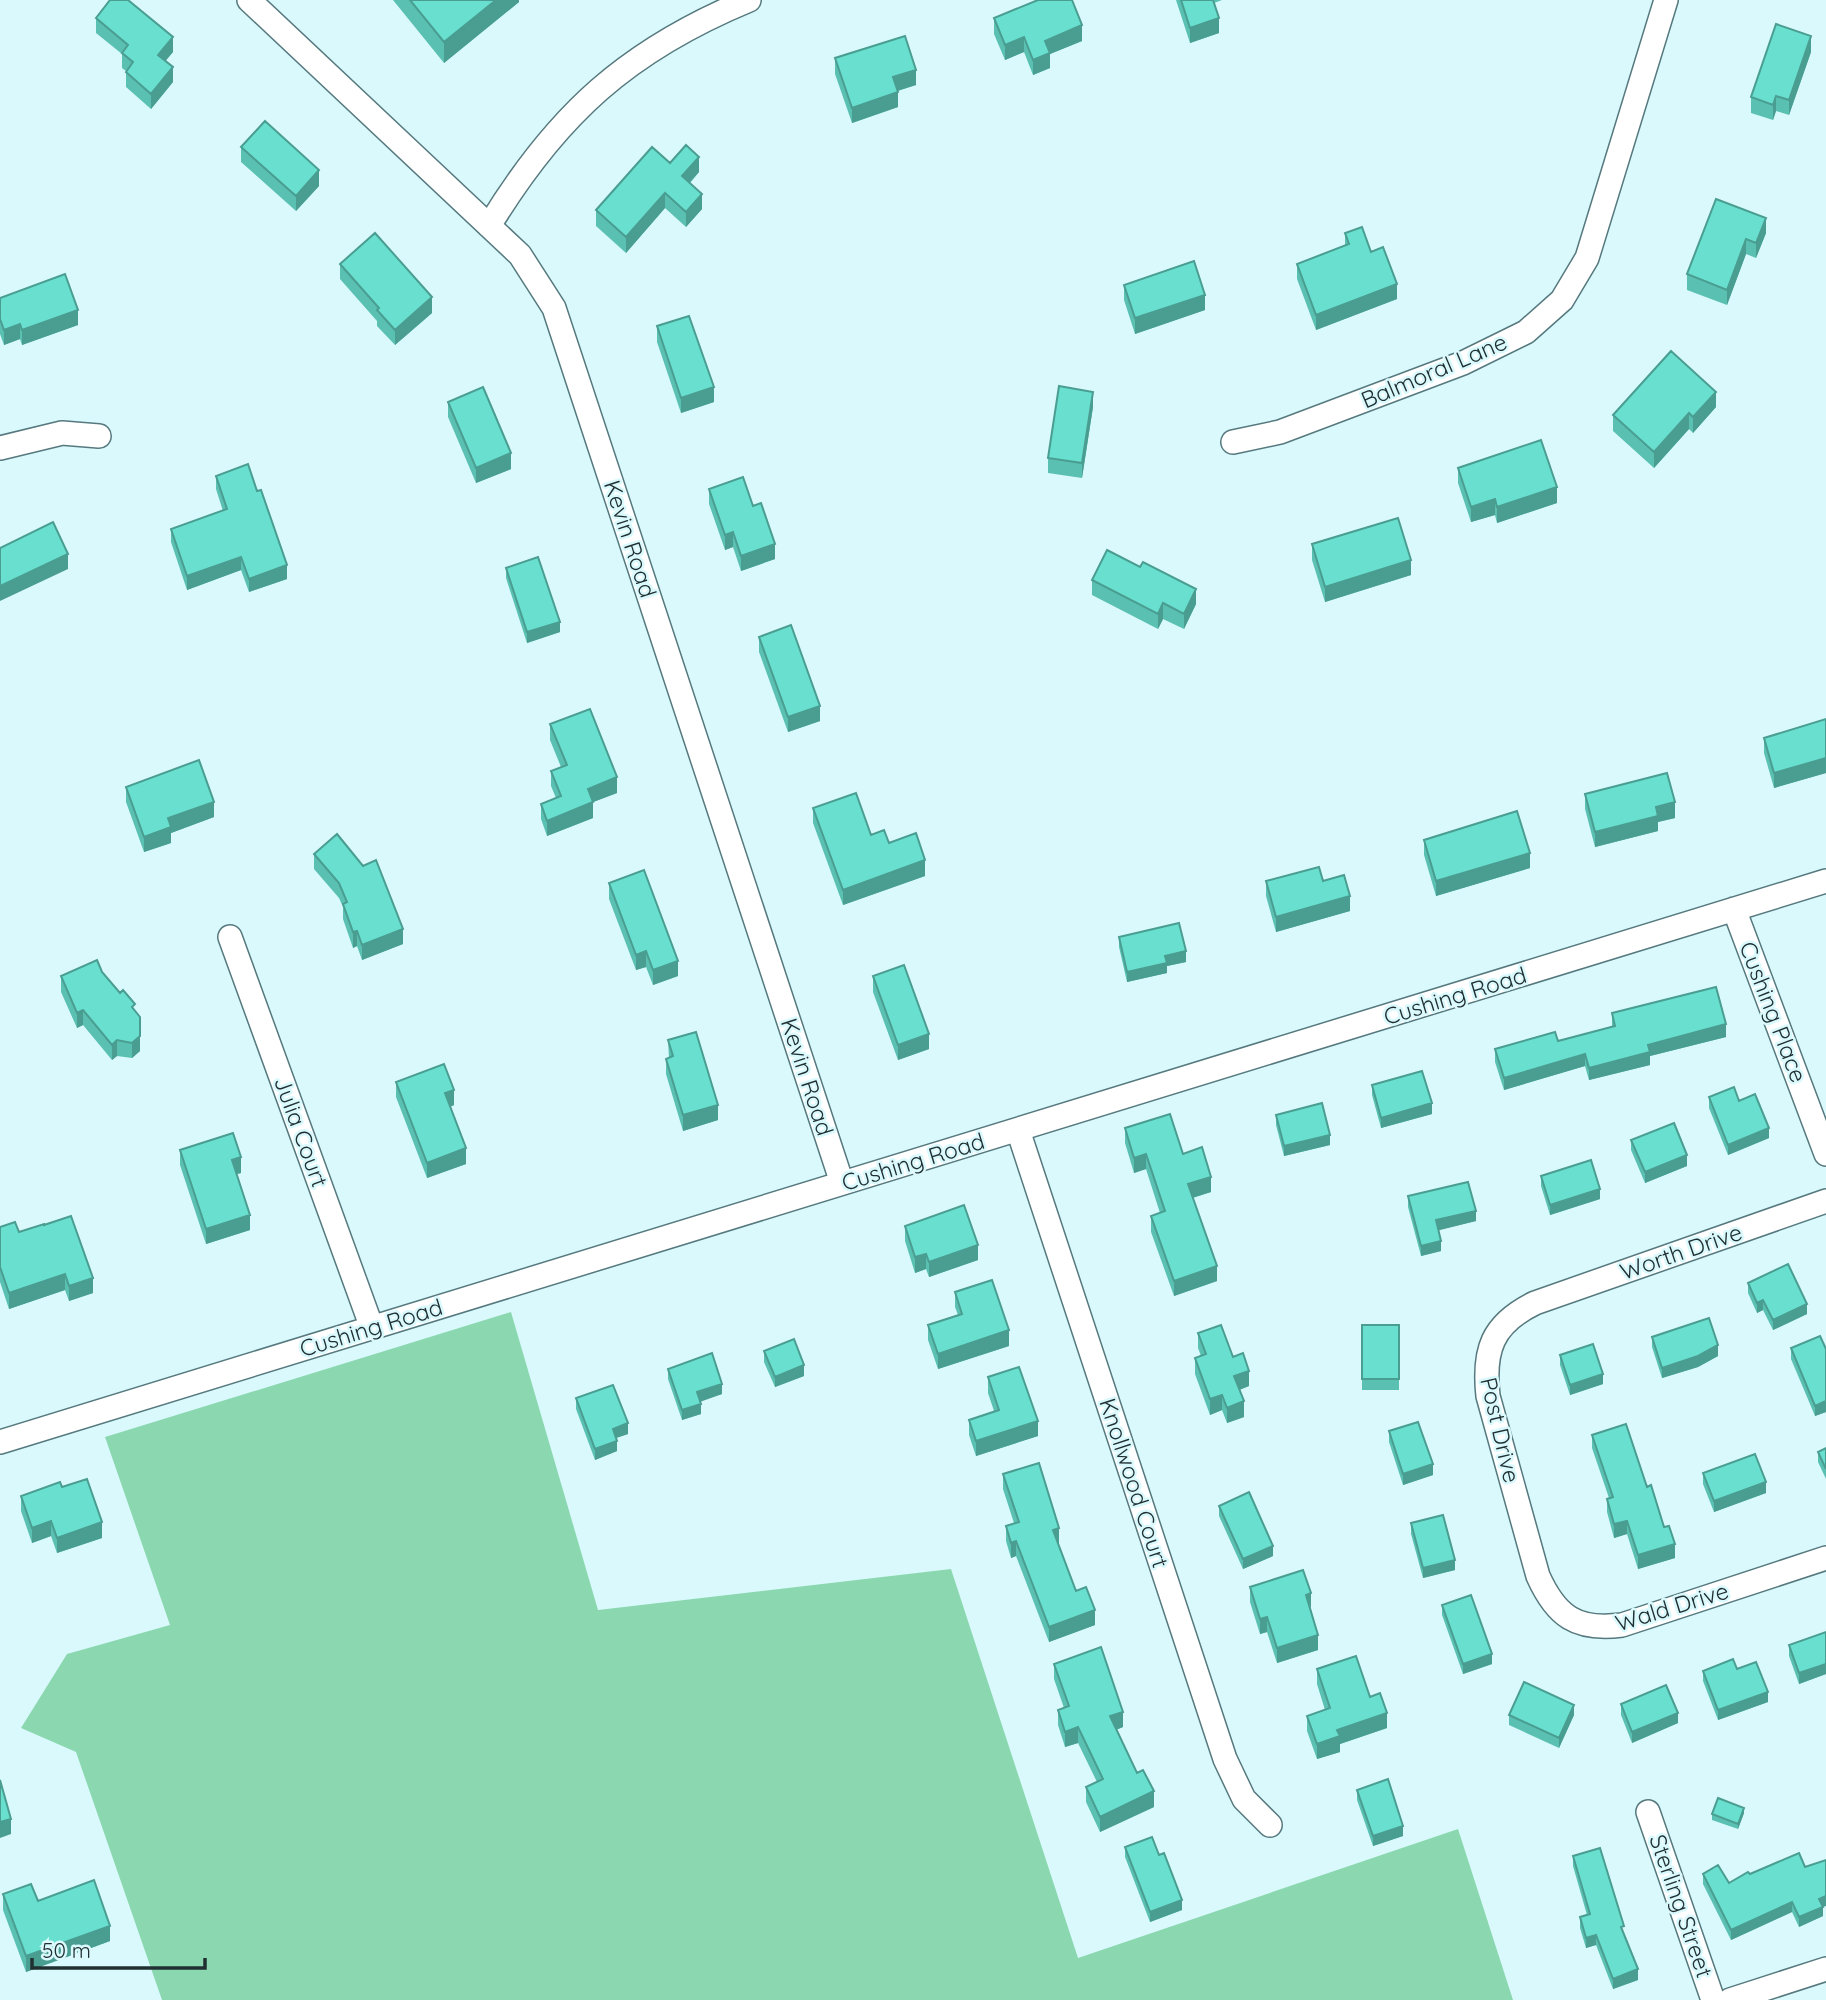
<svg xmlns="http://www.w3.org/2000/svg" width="1826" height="2000" font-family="Quicksand,sans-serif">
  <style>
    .green { fill: #8bd8b0 }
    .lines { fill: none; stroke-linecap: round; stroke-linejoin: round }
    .street-casing { stroke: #55797e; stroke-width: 26 }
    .street { stroke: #fff; stroke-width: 23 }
    .wall { fill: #5ac1b2 }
    .shaded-wall { fill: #4a9d91 }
    .building { fill: #69e0cf; stroke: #4a9d91; stroke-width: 2 }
    .labels { text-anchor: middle; stroke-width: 5; stroke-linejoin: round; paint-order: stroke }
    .street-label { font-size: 23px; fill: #202f31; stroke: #daf9fd }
  </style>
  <rect width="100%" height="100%" fill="#daf9fd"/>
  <path class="green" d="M511 1312 598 1610 951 1569 1078 1958 1458 1829 1513 2000H162L76 1752 21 1728 67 1654 170 1625 105 1437Z"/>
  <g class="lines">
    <g class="street-casing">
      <path id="street" d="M249 0 520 255 554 308 842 1183
        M489 226C557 114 628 50 749 0
        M1233 442 1280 432 1463 363 1526 332 1562 300 1587 258 1666 0
        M0 448 62 433 99 436
        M1734 909 1826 1154
        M230 937 372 1328
        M1018 1130 1225 1759 1244 1799 1270 1825
        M1826 1201 1535 1303C1492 1324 1483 1350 1488 1396L1538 1576C1556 1616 1576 1631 1622 1625L1826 1558
        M0 1442 1826 881
        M1648 1812 1713 2000
        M1730 2000 1826 1969"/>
    </g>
    <use href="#street" class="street"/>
  </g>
  <path class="wall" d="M393 0H519V2L444 63Z
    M1176 0H1222L1214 3 1219 33 1190 43Z
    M96 18 173 52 165 61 173 82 151 109 126 87V71L122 68V54L96 33Z
    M994 18 1082 41 1050 54V68L1033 75 1024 52 1005 60 994 34Z
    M1811 52 1789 115 1776 111 1773 120 1751 113V97Z
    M835 58 916 85 898 91V107L852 123 835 74Z
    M241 147 319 186 296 211 241 162Z
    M670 163 699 172 690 183 702 209 686 227 665 208 626 253 596 226V210Z
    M1716 199 1766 233 1756 258 1746 254 1727 305 1687 290V274Z
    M1345 233 1397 299 1316 330 1297 279V264L1345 245Z
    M340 264 432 313 395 345 377 326V321L340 279Z
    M1124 285 1205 310 1135 334 1124 300Z
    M0 298 78 325 22 345 20 339 4 345 0 334Z
    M657 326 714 402 681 413 657 342Z
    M448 402 511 469 476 483 448 417Z
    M1093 407 1082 478 1048 473V458Z
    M1716 407 1693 433 1689 429 1654 468 1613 431V415Z
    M1458 468 1557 503 1497 523 1495 515 1471 522 1458 483Z
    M216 476 287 579 249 592 241 570 187 590 171 542V529L223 511 216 489Z
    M709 489 753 506 775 559 741 571 733 547 725 550 709 504Z
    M1312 544 1411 575 1325 602 1312 560Z
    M1140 567 1196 604 1184 629 1163 619 1158 629 1092 595V580Z
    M506 568 560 632 527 643 506 578Z
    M759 637 820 721 788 732 759 652Z
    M1826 719V773L1774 788 1764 753V738Z
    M550 724 617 793 593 802V818L547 836 541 819V804L556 798 551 786V771L561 767 550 740Z
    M126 787 214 817 171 833V843L144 852 126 802Z
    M1585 794 1675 818 1658 822V831L1595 847 1585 809Z
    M813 808 889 843 925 876 843 905 813 823Z
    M1424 840 1530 868 1436 896 1424 855Z
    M314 854 403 944 362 960 357 946 353 948 343 919V907L339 898 314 869Z
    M1266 881 1350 911 1276 932 1266 896Z
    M609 883 678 976 653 985 646 967 636 970 609 899Z
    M1119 937 1186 962 1167 966V973L1127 982 1119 947Z
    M102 972 135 1012 140 1051 132 1058 117 1056 112 1060 83 1025 77 1028 61 992V976Z
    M873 976 929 1049 898 1060 873 992Z
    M1612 1013 1726 1037 1650 1056V1065L1589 1080 1585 1066 1504 1090 1495 1062V1049L1558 1041 1612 1027Z
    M668 1040 718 1120 683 1131 666 1074V1059L669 1058Z
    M396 1082 454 1105 450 1107 466 1164 427 1178 396 1097Z
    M1372 1085 1432 1114 1381 1128 1372 1095Z
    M1709 1097 1739 1101 1769 1138 1728 1155 1709 1108Z
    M1276 1115 1330 1145 1284 1156 1276 1125Z
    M1125 1128 1183 1154 1211 1192 1193 1198 1217 1281 1174 1296 1151 1232V1216L1160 1213 1146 1169 1134 1173 1125 1143Z
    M1631 1140 1687 1166 1645 1183 1631 1150Z
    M180 1150 241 1173 237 1174 250 1230 206 1244 180 1165Z
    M1541 1176 1600 1199 1550 1215 1541 1186Z
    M1408 1196 1476 1221 1438 1230 1441 1251 1421 1256 1408 1207Z
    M905 1226 978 1260 929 1277 926 1269 915 1273 905 1241Z
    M0 1227 19 1232 93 1293 69 1301 65 1290 9 1309 0 1282Z
    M1748 1283 1807 1314 1773 1330 1763 1310 1757 1313 1748 1293Z
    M955 1292 1009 1346 938 1369 928 1340V1325L958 1315 955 1307Z
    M1362 1325H1399V1390H1362Z
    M1198 1333 1233 1357 1249 1386 1239 1390 1244 1417 1227 1423 1222 1410 1210 1415 1195 1374V1358L1201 1356 1198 1348Z
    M1652 1337 1718 1356 1698 1367 1662 1378 1652 1347Z
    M1791 1348 1826 1349V1412L1815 1416 1791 1359Z
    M764 1351 804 1376 775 1387 764 1362Z
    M1560 1355 1603 1384 1570 1395 1560 1365Z
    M668 1369 722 1394 700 1401 701 1414 682 1420 668 1379Z
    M988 1377 1038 1436 976 1456 969 1435V1420L994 1411 988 1393Z
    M576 1398 628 1434 616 1438 617 1451 595 1460 576 1409Z
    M1389 1431 1433 1475 1403 1485 1389 1442Z
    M1592 1435 1647 1487 1664 1527 1675 1558 1638 1569 1627 1534 1614 1538 1607 1512V1499L1609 1498 1592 1448Z
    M1826 1448V1479L1818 1462V1452Z
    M1703 1473 1766 1493 1714 1512 1703 1484Z
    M1003 1474 1059 1543H1058L1076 1591 1095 1625 1049 1642 1016 1556 1011 1558 1006 1541V1526L1014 1523 1003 1489Z
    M62 1487 102 1538 57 1553 51 1536 32 1543 21 1511V1496Z
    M1219 1506 1273 1556 1243 1569 1219 1516Z
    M1411 1523 1455 1570 1423 1578 1411 1534Z
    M1250 1587 1311 1609 1318 1650 1277 1663 1267 1632 1260 1634 1250 1602Z
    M1442 1605 1492 1664 1463 1674 1442 1615Z
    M1826 1632V1674L1799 1684 1789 1656V1645Z
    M1054 1664 1123 1727 1116 1730 1154 1807 1100 1832 1086 1802V1787L1097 1782 1078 1743 1065 1747 1058 1725V1710L1064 1708 1054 1679Z
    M1317 1669 1370 1697 1387 1728 1340 1744V1752L1317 1759 1307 1731V1716L1325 1710 1317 1684Z
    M1737 1669 1768 1702 1718 1720 1703 1681V1671Z
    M1621 1704 1678 1723 1632 1743 1621 1715Z
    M1509 1715H1574L1559 1748 1509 1725Z
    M1357 1790 1403 1836 1373 1846 1357 1800Z
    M1744 1813 1738 1829 1712 1820V1814Z
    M1125 1847 1182 1910 1150 1922 1125 1857Z
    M1573 1856 1624 1935 1638 1980 1613 1989 1596 1945 1586 1948 1580 1928V1917L1587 1915 1573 1866Z
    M1703 1874 1729 1883 1750 1874 1823 1907V1916L1799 1927 1792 1912 1731 1940 1703 1884Z
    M3 1894 38 1901 110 1941 26 1972 3 1910Z"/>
  <path class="shaded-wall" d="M496 0H519V2L444 63V42Z
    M1219 18V33L1190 43V28Z
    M1082 25V41L1050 54V68L1033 75V60L1045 41Z
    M1811 36V52L1789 115V100Z
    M173 37V52L158 70V55Z
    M1024 37V52L1005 60V45Z
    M173 67V82L151 109V94Z
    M916 70V85L893 92V77Z
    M898 92V107L852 123V108Z
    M1776 96V111L1773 120V105Z
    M699 157V172L682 191V176Z
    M319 170V186L296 211V196Z
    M665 193V208L626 253V237Z
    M702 194V209L686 227V212Z
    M1766 218V233L1756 258V243Z
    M1746 239V254L1727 305V290Z
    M1397 284V299L1316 330V315Z
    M1205 295V310L1135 334V318Z
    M432 297V313L395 345V330Z
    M78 310V325L22 345V330Z
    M20 324V339L4 345V330Z
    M714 387V402L681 413V398Z
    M1093 392V407L1082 478V463Z
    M1716 392V407L1693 433V417Z
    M1689 413V429L1654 468V452Z
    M511 453V469L476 483V468Z
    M1557 487V503L1497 523V507Z
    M1495 499V515L1471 522V507Z
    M733 532V547L725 550V535Z
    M775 544V559L741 571V556Z
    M68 554V569L0 601V586Z
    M241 557V570L187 590V576Z
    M1411 560V575L1325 602V587Z
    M287 565V579L249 592V579Z
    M1196 589V604L1184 629V614Z
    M1163 603V619L1158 629V614Z
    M560 622V632L527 643V632Z
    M820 706V721L788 732V717Z
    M1826 758V773L1774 788V773Z
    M617 777V793L588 804V789Z
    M214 802V817L171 833V843L144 852V837L168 818Z
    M593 802V818L547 836V821Z
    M1675 802V818L1658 822V831L1595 847V832L1656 807Z
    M1530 853V868L1436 896V881Z
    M925 860V876L843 905V890Z
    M1350 896V911L1276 932V917Z
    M403 929V944L362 960V945Z
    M357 931V946L353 948V932Z
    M646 951V967L636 970V955Z
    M1186 951V962L1167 966V973L1127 982V972L1165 956Z
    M678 961V976L653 985V970Z
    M83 1010V1025L77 1028V1013Z
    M140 1017V1051L132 1058V1043Z
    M1726 1024V1037L1650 1056V1065L1589 1080V1068L1648 1045Z
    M929 1034V1049L898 1060V1045Z
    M117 1040V1056L112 1060V1045Z
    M1585 1054V1066L1504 1090V1078Z
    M454 1090V1105L445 1109V1093Z
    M1432 1103V1114L1381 1128V1118Z
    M718 1105V1120L683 1131V1115Z
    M1769 1128V1138L1728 1155V1145Z
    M1330 1135V1145L1284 1156V1146Z
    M466 1148V1164L427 1178V1163Z
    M1146 1154V1169L1134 1173V1158Z
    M1687 1155V1166L1645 1183V1172Z
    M241 1157V1173L232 1175V1160Z
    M1211 1177V1192L1188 1199V1184Z
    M1600 1189V1199L1550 1215V1205Z
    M1476 1211V1221L1436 1231V1220Z
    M250 1215V1230L206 1244V1229Z
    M1441 1241V1251L1421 1256V1246Z
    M978 1245V1260L929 1277V1262Z
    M926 1254V1269L915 1273V1257Z
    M1217 1266V1281L1174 1296V1281Z
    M65 1274V1290L9 1309V1293Z
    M93 1278V1293L69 1301V1286Z
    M1763 1300V1310L1757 1313V1303Z
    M1807 1304V1314L1773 1330V1320Z
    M1009 1330V1346L938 1369V1354Z
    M1718 1345V1356L1698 1367 1662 1378V1368Z
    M804 1365V1376L775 1387V1377Z
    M1249 1371V1386L1234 1392V1376Z
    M1603 1374V1384L1570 1395V1385Z
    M722 1384V1394L697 1403V1392Z
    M1222 1395V1410L1210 1415V1399Z
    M1244 1401V1417L1227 1423V1408Z
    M1826 1401V1412L1815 1416V1406Z
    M701 1404V1414L682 1420V1410Z
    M1038 1421V1436L976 1456V1441Z
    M628 1423V1434L613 1439V1429Z
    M617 1441V1451L595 1460V1449Z
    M1433 1464V1475L1403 1485V1474Z
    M1766 1482V1493L1714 1512V1501Z
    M51 1521V1536L32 1543V1528Z
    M1627 1521V1534L1614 1538V1524Z
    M102 1522V1538L57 1553V1538Z
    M1059 1528V1543L1053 1545V1530Z
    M1016 1541V1556L1011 1558V1543Z
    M1675 1544V1558L1638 1569V1555Z
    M1273 1546V1556L1243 1569V1559Z
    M1455 1560V1570L1423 1578V1568Z
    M1311 1593V1609L1306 1595Z
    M1095 1610V1625L1049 1642V1627Z
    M1267 1617V1632L1260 1634V1619Z
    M1318 1635V1650L1277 1663V1648Z
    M1492 1654V1664L1463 1674V1664Z
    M1826 1664V1674L1799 1684V1673Z
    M1768 1692V1702L1718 1720V1710Z
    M1574 1705V1715L1559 1748V1738Z
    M1123 1712V1727L1110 1732V1716Z
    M1387 1713V1728L1340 1744V1752L1317 1759V1744L1337 1730Z
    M1678 1713V1723L1632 1743V1732Z
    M1078 1727V1743L1065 1747V1732Z
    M1154 1791V1807L1100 1832V1817Z
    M1744 1808V1813L1738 1829V1824Z
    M11 1819V1834L0 1838V1822Z
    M1403 1826V1836L1373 1846V1836Z
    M1826 1896V1906L1823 1907V1916L1799 1927V1917L1819 1899Z
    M1182 1900V1910L1150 1922V1912Z
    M1792 1902V1912L1731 1940V1930Z
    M110 1926V1941L26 1972V1956Z
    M1596 1935V1945L1586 1948V1938Z
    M1638 1969V1980L1613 1989V1979Z"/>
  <path class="building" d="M110 0H128L173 37 158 55 173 67 151 94 126 72 133 62 122 53 128 45 96 18Z
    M410 0H496L444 42Z
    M1038 0H1072L1082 25 1045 41 1050 53 1033 60 1024 37 1005 45 994 18Z
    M1181 0H1213L1219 18 1190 28Z
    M1776 24 1811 36 1789 100 1776 96 1773 105 1751 97Z
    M905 36 916 70 893 77 898 92 852 108 835 58Z
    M265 121 319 170 296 196 241 147Z
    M686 145 699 157 682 176 702 194 686 212 665 193 626 237 596 210 652 147 670 163Z
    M1716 199 1766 218 1756 243 1746 239 1727 290 1687 274Z
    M1362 227 1371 252 1383 247 1397 284 1316 315 1297 264 1349 244 1345 233Z
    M375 233 432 297 395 330 377 310 379 308 340 264Z
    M1194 261 1205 295 1135 318 1124 285Z
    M65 274 78 310 22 330 20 324 4 330 0 319V298Z
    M689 316 714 387 681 398 657 326Z
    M1671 351 1716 392 1693 417 1689 413 1654 452 1613 415Z
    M1059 386 1093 392 1082 463 1048 458Z
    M483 387 511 453 476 468 448 402Z
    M1541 440 1557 487 1497 507 1495 499 1471 507 1458 468Z
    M248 464 257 491 261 490 287 565 249 579 241 557 187 576 171 529 227 509 216 476Z
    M743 477 753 506 761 503 775 544 741 556 733 532 725 535 709 489Z
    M1398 518 1411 560 1325 587 1312 544Z
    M53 522 68 554 0 586V548Z
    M1107 550 1140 567 1143 562 1196 589 1184 614 1163 603 1158 614 1092 580Z
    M538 557 560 622 527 632 506 568Z
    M791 625 820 706 788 717 759 637Z
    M590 709 617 777 588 789 593 802 547 821 541 804 561 796 551 771 567 765 550 724Z
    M1826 719V758L1774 773 1764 738Z
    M199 760 214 802 168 818 171 827 144 837 126 787Z
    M1667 773 1675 802 1656 807 1658 816 1595 832 1585 794Z
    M856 793 871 835 884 830 889 843 916 833 925 860 843 890 813 808Z
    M1517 811 1530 853 1436 881 1424 840Z
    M337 834 363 866 376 860 403 929 362 945 357 931 353 932 343 904 347 902 339 883 314 854Z
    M1319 867 1323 881 1344 875 1350 896 1276 917 1266 881Z
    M644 870 678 961 653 970 646 951 636 955 609 883Z
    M1179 923 1186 951 1165 956 1167 963 1127 972 1119 937Z
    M97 960 102 972 120 993 123 990 135 1004 132 1007 140 1017V1036L132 1043 117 1040 112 1045 83 1010 77 1013 61 976Z
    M904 965 929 1034 898 1045 873 976Z
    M1716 987 1726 1024 1648 1045 1650 1052 1589 1068 1585 1054 1504 1078 1495 1049 1555 1032 1558 1041 1615 1026 1612 1013Z
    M696 1032 718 1105 683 1115 666 1059 673 1056 668 1040Z
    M444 1064 454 1090 445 1093 466 1148 427 1163 396 1082Z
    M1422 1071 1432 1103 1381 1118 1372 1085Z
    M1734 1087 1739 1101 1755 1094 1769 1128 1728 1145 1709 1097Z
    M1322 1103 1330 1135 1284 1146 1276 1115Z
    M1170 1114 1183 1154 1202 1147 1211 1177 1188 1184 1217 1266 1174 1281 1151 1216 1165 1211 1146 1154 1134 1158 1125 1128Z
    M1674 1123 1687 1155 1645 1172 1631 1140Z
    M233 1133 241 1157 232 1160 250 1215 206 1229 180 1150Z
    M1591 1160 1600 1189 1550 1205 1541 1176Z
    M1468 1182 1476 1211 1436 1220 1441 1241 1421 1246 1408 1196Z
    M964 1205 978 1245 929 1262 926 1254 915 1257 905 1226Z
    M71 1216 93 1278 69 1286 65 1274 9 1293 0 1267V1227L15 1222 19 1232 44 1224V1225Z
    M1788 1264 1807 1304 1773 1320 1763 1300 1757 1303 1748 1283Z
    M992 1280 1009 1330 938 1354 928 1325 962 1314 955 1292Z
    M1709 1318 1718 1345 1698 1356 1662 1368 1652 1337Z
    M1221 1325 1233 1357 1243 1353 1249 1371 1234 1376 1244 1401 1227 1408 1222 1395 1210 1399 1195 1358 1206 1354 1198 1333Z
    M1362 1325H1399V1379H1362Z
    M1820 1336 1826 1349V1401L1815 1406 1791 1348Z
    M794 1339 804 1365 775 1377 764 1351Z
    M1593 1344 1603 1374 1570 1385 1560 1355Z
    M712 1353 722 1384 697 1392 701 1404 682 1410 668 1369Z
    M1019 1367 1038 1421 976 1441 969 1420 999 1410 988 1377Z
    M613 1385 628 1423 613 1429 617 1441 595 1449 576 1398Z
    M1418 1422 1433 1464 1403 1474 1389 1431Z
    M1626 1424 1647 1487 1651 1485 1664 1527 1669 1526 1675 1544 1638 1555 1627 1521 1614 1524 1607 1499 1613 1497 1592 1435Z
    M1826 1448V1469L1818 1452Z
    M1755 1454 1766 1482 1714 1501 1703 1473Z
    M1039 1463 1059 1528 1053 1530 1076 1591 1086 1587 1095 1610 1049 1627 1016 1541 1011 1543 1006 1526 1019 1522 1003 1474Z
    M87 1479 102 1522 57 1538 51 1521 32 1528 21 1496 60 1482 62 1487Z
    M1249 1492 1273 1546 1243 1559 1219 1506Z
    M1443 1515 1455 1560 1423 1568 1411 1523Z
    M1303 1570 1311 1593 1306 1595 1318 1635 1277 1648 1267 1617 1260 1619 1250 1587Z
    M1471 1595 1492 1654 1463 1664 1442 1605Z
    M1826 1632V1664L1799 1673 1789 1645Z
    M1101 1647 1123 1712 1110 1716 1137 1773 1143 1770 1154 1791 1100 1817 1086 1787 1103 1779 1078 1727 1065 1732 1058 1710 1069 1706 1054 1664Z
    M1356 1656 1370 1697 1380 1693 1387 1713 1337 1730 1340 1736 1317 1744 1307 1716 1330 1708 1317 1669Z
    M1733 1659 1737 1669 1756 1662 1768 1692 1718 1710 1703 1671Z
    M1524 1682 1574 1705 1559 1738 1509 1715Z
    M1666 1685 1678 1713 1632 1732 1621 1704Z
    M1388 1779 1403 1826 1373 1836 1357 1790Z
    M0 1780 11 1819 0 1822Z
    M1718 1798 1744 1808 1738 1824 1712 1814Z
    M1152 1837 1159 1855 1164 1853 1182 1900 1150 1912 1125 1847Z
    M1600 1848 1624 1926 1621 1927 1638 1969 1613 1979 1596 1935 1586 1938 1580 1917 1590 1914 1573 1856Z
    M1799 1853 1805 1867 1826 1860V1896L1819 1899 1823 1907 1799 1917 1792 1902 1731 1930 1703 1874 1718 1865 1729 1883 1748 1872 1750 1874Z
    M94 1880 110 1926 26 1956 3 1894 31 1884 38 1901Z"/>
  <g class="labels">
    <g class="street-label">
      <text transform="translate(1434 371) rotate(-23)" y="8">Balmoral Lane</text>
      <text transform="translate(630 539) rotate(72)" y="8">Kevin Road</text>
      <text transform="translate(1455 996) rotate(-17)" y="8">Cushing Road</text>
      <text transform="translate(1773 1012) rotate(69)" y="8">Cushing Place</text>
      <text transform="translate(807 1077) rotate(72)" y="8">Kevin Road</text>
      <text transform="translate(301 1132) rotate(70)" y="8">Julia Court</text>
      <text transform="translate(913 1162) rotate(-17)" y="8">Cushing Road</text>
      <text transform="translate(1681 1252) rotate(-19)" y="8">Worth Drive</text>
      <text transform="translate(371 1328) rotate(-17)" y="8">Cushing Road</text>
      <text transform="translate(1500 1430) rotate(77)" y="8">Post Drive</text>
      <text transform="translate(1134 1483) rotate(72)" y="8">Knollwood Court</text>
      <text transform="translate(1672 1607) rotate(-17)" y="8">Wald Drive</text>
      <text transform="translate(1681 1906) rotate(71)" y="8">Sterling Street</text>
    </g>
  </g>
  <path d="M32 1958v10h173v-10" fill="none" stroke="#202f31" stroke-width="3.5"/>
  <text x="42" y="1958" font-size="21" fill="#202f31" stroke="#daf9fd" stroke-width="5" paint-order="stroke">50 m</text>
</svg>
